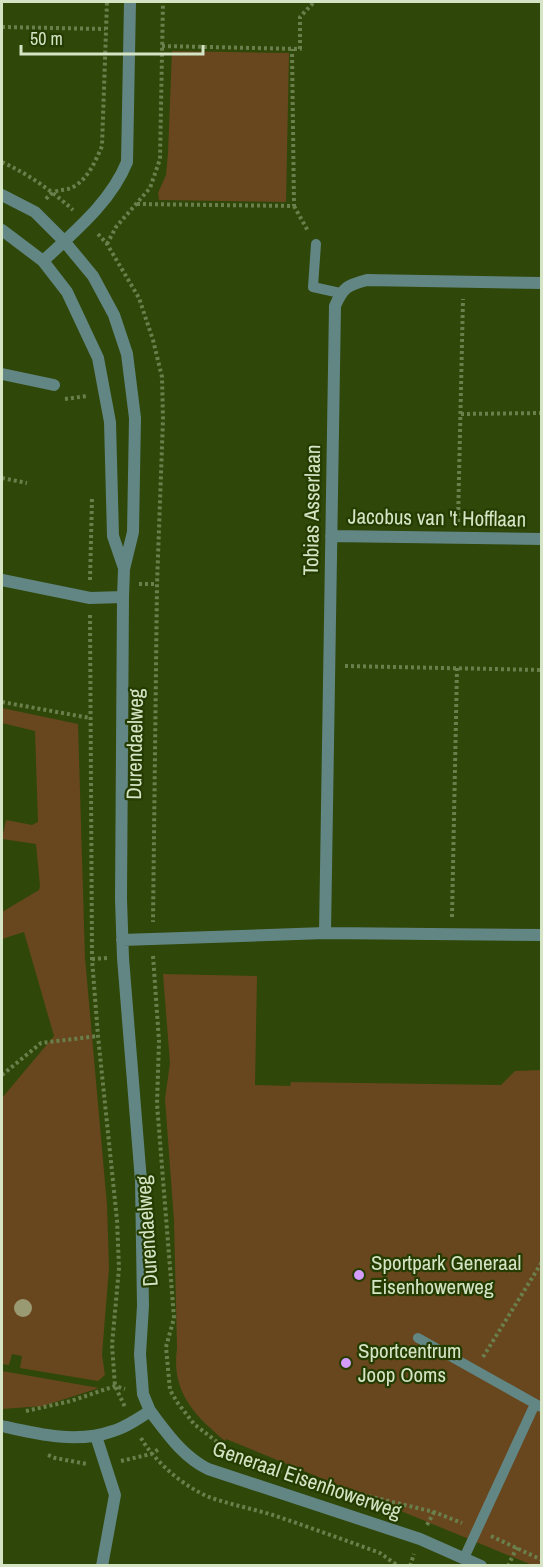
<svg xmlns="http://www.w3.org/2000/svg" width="543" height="1567" font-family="'Archivo Narrow',sans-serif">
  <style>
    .green { fill: #68471e }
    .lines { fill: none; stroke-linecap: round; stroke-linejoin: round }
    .path { stroke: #6a7f4c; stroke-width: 4; stroke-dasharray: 3 3; stroke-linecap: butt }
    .service { stroke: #628683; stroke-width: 10 }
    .minor { stroke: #628683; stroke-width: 12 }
    .tertiary { stroke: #628683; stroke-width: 12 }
    .tree { fill: #9a9a72 }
    .poi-dot { fill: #d39cfd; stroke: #253c00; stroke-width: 2 }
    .labels { text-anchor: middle; stroke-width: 4.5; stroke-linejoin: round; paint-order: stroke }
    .street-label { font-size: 21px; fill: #d4e4c5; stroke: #253c00 }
    .poi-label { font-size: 21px; fill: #d4e4c5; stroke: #253c00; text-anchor: start }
  </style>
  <rect width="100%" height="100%" fill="#2f4709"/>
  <path class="green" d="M172 51 289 53 286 202 159 200 158 193 166 175 168 153Z
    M2 708 78 724 85 958 107 1205 109 1268 102 1355 105 1375 98 1381 20 1368 22 1356 12 1354 9 1365 2 1364V1098L54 1036 24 932 2 939V912L39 890 40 886 36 844 2 839 6 820 32 825 38 822 35 731 2 723Z
    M163 974 257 976 255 1085 290 1086 291 1082 501 1085 515 1071 541 1070V1565H532L226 1439 225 1441C194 1415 171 1392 177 1348L174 1221 165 1099 170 1063Z
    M2 1371 99 1388 43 1406 2 1409Z"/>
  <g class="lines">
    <path class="path" d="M2 27 105 29
      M162 46 300 49V17L314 2
      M2 162C28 174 51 190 73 210
      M46 199C57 186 63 193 75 186 89 177 96 160 102 146L107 2
      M137 204 294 206 292 49
      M294 206 308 231
      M98 234 107 244 139 298 153 340 162 377 163 419 157 584 153 922
      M107 244 116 227 150 188 160 159 163 2
      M65 399 87 396
      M461 414 542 413
      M2 478 27 483
      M458 522 463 299
      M90 580 92 498
      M139 584H157
      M90 615 92 959 98 1036 117 1220 119 1268 112 1345 115 1386 125 1407
      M345 666 542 670
      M2 702 90 718
      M452 917 457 668
      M153 956 159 1041 157 1104 174 1318 166 1347 170 1390 177 1402 194 1424 234 1455 289 1474
      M92 959 107 958
      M2 1075 41 1043 98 1036
      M483 1357 542 1262
      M26 1411 71 1401 115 1386 125 1389
      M141 1438C155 1462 183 1486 209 1497 231 1505 254 1509 276 1516 311 1528 345 1540 380 1553L398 1566
      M48 1455 55 1458 87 1464
      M121 1461 151 1454 159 1449
      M322 1485 434 1512 462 1523
      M427 1525 434 1512
      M491 1536 542 1560
      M410 1566 414 1554
      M508 1566 517 1547"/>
    <path class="service" d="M316 244 313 287 340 293
      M418 1338 541 1407
      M464 1558 535 1404"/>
    <path class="minor" d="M2 195 35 212 64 241 93 276 114 315 127 354 135 418 133 532 124 569 123 597 121 899 123 958 141 1181 143 1306 140 1354 143 1394 150 1411
      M2 230 43 261 67 292 98 358 110 422 113 536 124 568
      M43 261C74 232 111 202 127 162L130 2
      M2 374 54 385
      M331 536 542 539
      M2 580 90 598 123 597
      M325 933 335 306C343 287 348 285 367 280L542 283
      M122 940 325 933 542 935
      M96 1436 115 1495 102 1566"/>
    <path class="tertiary" d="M2 1426C37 1434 77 1444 113 1431 126 1427 138 1419 150 1411 167 1433 182 1456 208 1469L420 1539 481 1566"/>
  </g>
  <circle class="tree" cx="23" cy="1308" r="9"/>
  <g class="poi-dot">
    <circle cx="359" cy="1275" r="6"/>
    <circle cx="346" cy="1363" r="6"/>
  </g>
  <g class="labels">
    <g class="street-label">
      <text transform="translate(312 510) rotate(-89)" y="7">Tobias Asserlaan</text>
      <text transform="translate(437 518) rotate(1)" y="7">Jacobus van 't Hofflaan</text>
      <text transform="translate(135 744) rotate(-89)" y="7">Durendaelweg</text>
      <text transform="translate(147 1231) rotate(-94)" y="7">Durendaelweg</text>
      <text transform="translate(307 1480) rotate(19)" y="7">Generaal Eisenhowerweg</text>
    </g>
    <g class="poi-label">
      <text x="371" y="1270">Sportpark Generaal<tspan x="371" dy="24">Eisenhowerweg</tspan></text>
      <text x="358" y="1358">Sportcentrum<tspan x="358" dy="24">Joop Ooms</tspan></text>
    </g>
  </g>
  <rect width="543" height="1567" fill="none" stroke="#d4e4c5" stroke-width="6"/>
  <path d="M21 45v9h182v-9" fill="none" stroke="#d4e4c5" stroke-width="3"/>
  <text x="30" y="45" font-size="18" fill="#d4e4c5" stroke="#253c00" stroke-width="4.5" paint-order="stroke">50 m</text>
</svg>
